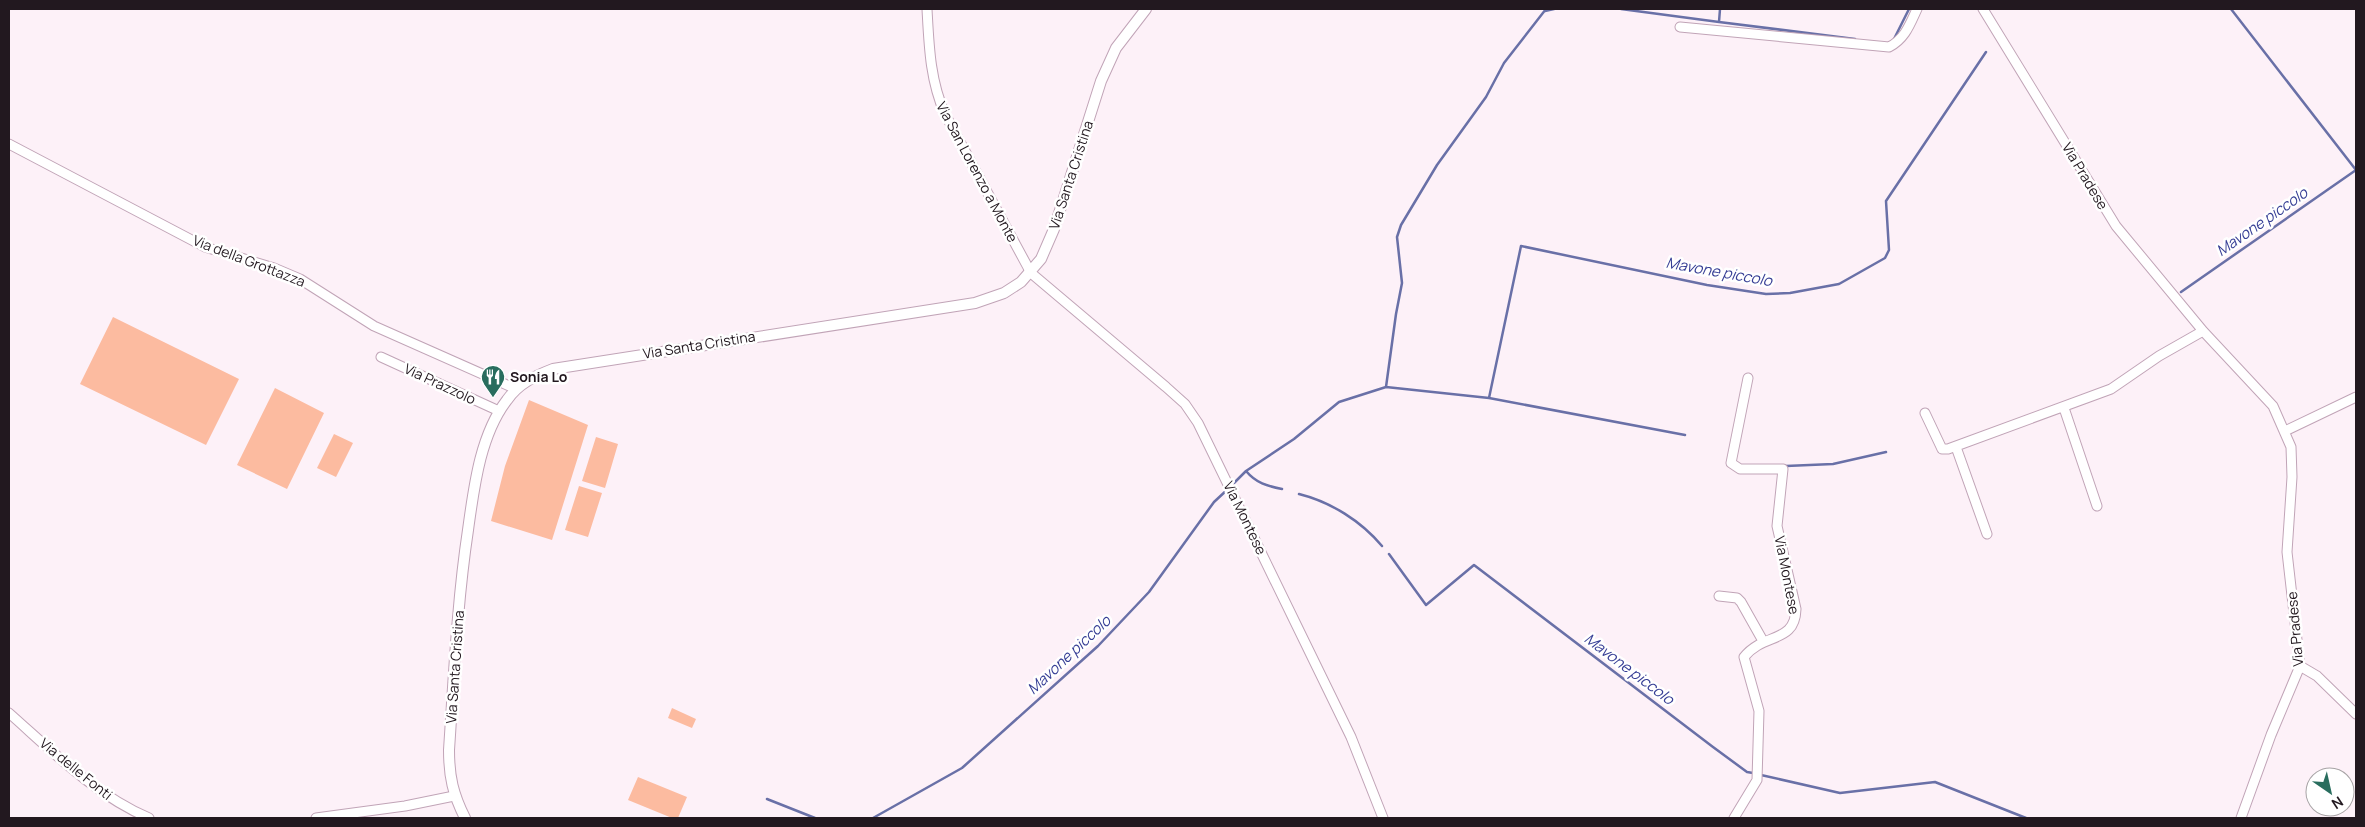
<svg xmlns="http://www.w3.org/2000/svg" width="2365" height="827" font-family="Manrope,sans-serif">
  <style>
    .pitch { fill: #fcbba0 }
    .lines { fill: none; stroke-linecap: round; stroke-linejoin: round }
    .stream { stroke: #6970a7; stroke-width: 2.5 }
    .minor-casing { stroke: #c1a4b7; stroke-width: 11 }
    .tertiary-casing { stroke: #c1a4b7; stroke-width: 12 }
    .minor { stroke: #fff; stroke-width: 9 }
    .tertiary { stroke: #fff; stroke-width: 10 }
    .labels { text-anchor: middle; stroke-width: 5; stroke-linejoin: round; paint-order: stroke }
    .street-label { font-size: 14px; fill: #22181f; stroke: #fff }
    .poi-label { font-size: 14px; font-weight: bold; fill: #22181f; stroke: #fff; text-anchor: start }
    .water-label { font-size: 15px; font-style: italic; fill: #363e95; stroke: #fff }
  </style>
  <rect width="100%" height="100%" fill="#fdf1f8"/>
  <path class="pitch" d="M113 317 239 379 206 445 80 384Z
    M275 388 324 413 287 489 237 465Z
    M529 400 588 425 552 540 491 521 505 466Z
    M334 434 353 443 336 477 317 468Z
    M596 437 618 444 605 488 582 481Z
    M579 486 602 493 588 537 565 530Z
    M672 708 696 719 692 728 668 718Z
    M638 777 687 797 678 818H672L628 800Z"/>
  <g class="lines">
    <path class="stream" d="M1621 9 1719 22 1720 9
      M2231 9 2356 170
      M1545 11 1554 9
      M1719 22 1855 39
      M1893 41 1909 9
      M2181 292 2356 170
      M1386 387 1489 398 1521 246 1707 285 1766 294 1790 293 1839 284 1885 258 1889 250 1886 201 1986 52
      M1489 398 1685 435
      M1786 466 1833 464 1886 452
      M1246 471C1256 483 1267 486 1282 489
      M1232 485 1246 471 1294 439 1339 402 1386 387 1396 314 1402 283 1397 237 1401 225 1437 165 1486 97 1504 63 1546 9
      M1299 494C1331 502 1361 521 1382 546
      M1389 554 1426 605 1474 565 1713 747 1747 772 1753 773
      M1761 775 1840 793 1935 782 2026 818
      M767 799 815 818
      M873 818 962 768 1098 646 1149 592 1214 502 1228 489"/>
    <g class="minor-casing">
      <path id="minor" d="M927 9C929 46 930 80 945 114L1031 273 1166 387 1185 404 1198 423 1351 737 1383 818
        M1983 9 2116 226 2203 331 2273 406 2291 447 2292 477 2287 552 2300 666 2271 735 2241 818
        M1680 27 1889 47C1905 39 1910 24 1917 9
        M9 144 205 247 274 268 300 279 374 326 516 389
        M381 357 499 411
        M2064 408 2097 506
        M1925 413 1942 449H1948L2111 389 2159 356 2203 331
        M2285 431 2356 397
        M1956 447 1987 534
        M1719 596 1737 598 1741 602 1763 641
        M2300 666 2317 676 2356 714
        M9 713C52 751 95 795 149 818
        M316 818 405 806 454 796
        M1734 818 1757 780 1759 711 1744 657C1764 632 1795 644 1796 609L1777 526 1783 469H1740L1731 463 1748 378"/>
    </g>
    <g class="tertiary-casing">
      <path id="tertiary" d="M465 818C453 794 449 777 449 750 454 676 457 603 468 530 474 487 480 435 507 400 519 383 535 376 553 369L975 303 1004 293 1021 282 1041 259 1054 229 1101 81 1116 48 1146 9"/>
    </g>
    <use href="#minor" class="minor"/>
    <use href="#tertiary" class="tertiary"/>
  </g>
  <defs>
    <g id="restaurant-pin" transform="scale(1.25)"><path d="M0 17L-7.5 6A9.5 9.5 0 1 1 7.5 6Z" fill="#296d5e" stroke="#fff"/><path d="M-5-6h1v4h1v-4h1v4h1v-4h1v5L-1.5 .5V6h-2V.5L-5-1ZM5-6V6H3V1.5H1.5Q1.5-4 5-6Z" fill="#fff"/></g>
  </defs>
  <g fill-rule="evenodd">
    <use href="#restaurant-pin" x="493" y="377"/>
  </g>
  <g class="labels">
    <g class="street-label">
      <text transform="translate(977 172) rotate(62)" y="5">Via San Lorenzo a Monte</text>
      <text transform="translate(1071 175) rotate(-72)" y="5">Via Santa Cristina</text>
      <text transform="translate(2085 176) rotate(59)" y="5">Via Pradese</text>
      <text transform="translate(249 261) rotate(21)" y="5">Via della Grottazza</text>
      <text transform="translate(699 345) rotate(-9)" y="5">Via Santa Cristina</text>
      <text transform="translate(440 384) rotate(25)" y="5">Via Prazzolo</text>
      <text transform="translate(1245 518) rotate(64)" y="5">Via Montese</text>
      <text transform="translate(1787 575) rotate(79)" y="5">Via Montese</text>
      <text transform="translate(2295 629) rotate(-95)" y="5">Via Pradese</text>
      <text transform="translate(455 667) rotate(-86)" y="5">Via Santa Cristina</text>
      <text transform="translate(76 769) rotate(39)" y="5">Via delle Fonti</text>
    </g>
    <g class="poi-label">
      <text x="510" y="382">Sonia Lo</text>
    </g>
    <g class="water-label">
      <text transform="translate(2262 222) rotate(-35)" y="5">Mavone piccolo</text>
      <text transform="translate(1719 272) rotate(10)" y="5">Mavone piccolo</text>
      <text transform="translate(1069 655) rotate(-43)" y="5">Mavone piccolo</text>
      <text transform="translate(1629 669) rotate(37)" y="5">Mavone piccolo</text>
    </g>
  </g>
  <rect width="2365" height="827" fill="none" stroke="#22181f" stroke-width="20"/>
  <g transform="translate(2330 792) rotate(146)"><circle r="24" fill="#ffffff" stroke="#a7a3a5"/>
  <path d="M0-4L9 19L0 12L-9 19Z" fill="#296d5e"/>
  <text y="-8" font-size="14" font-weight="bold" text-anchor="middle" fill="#22181f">N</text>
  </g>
</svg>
